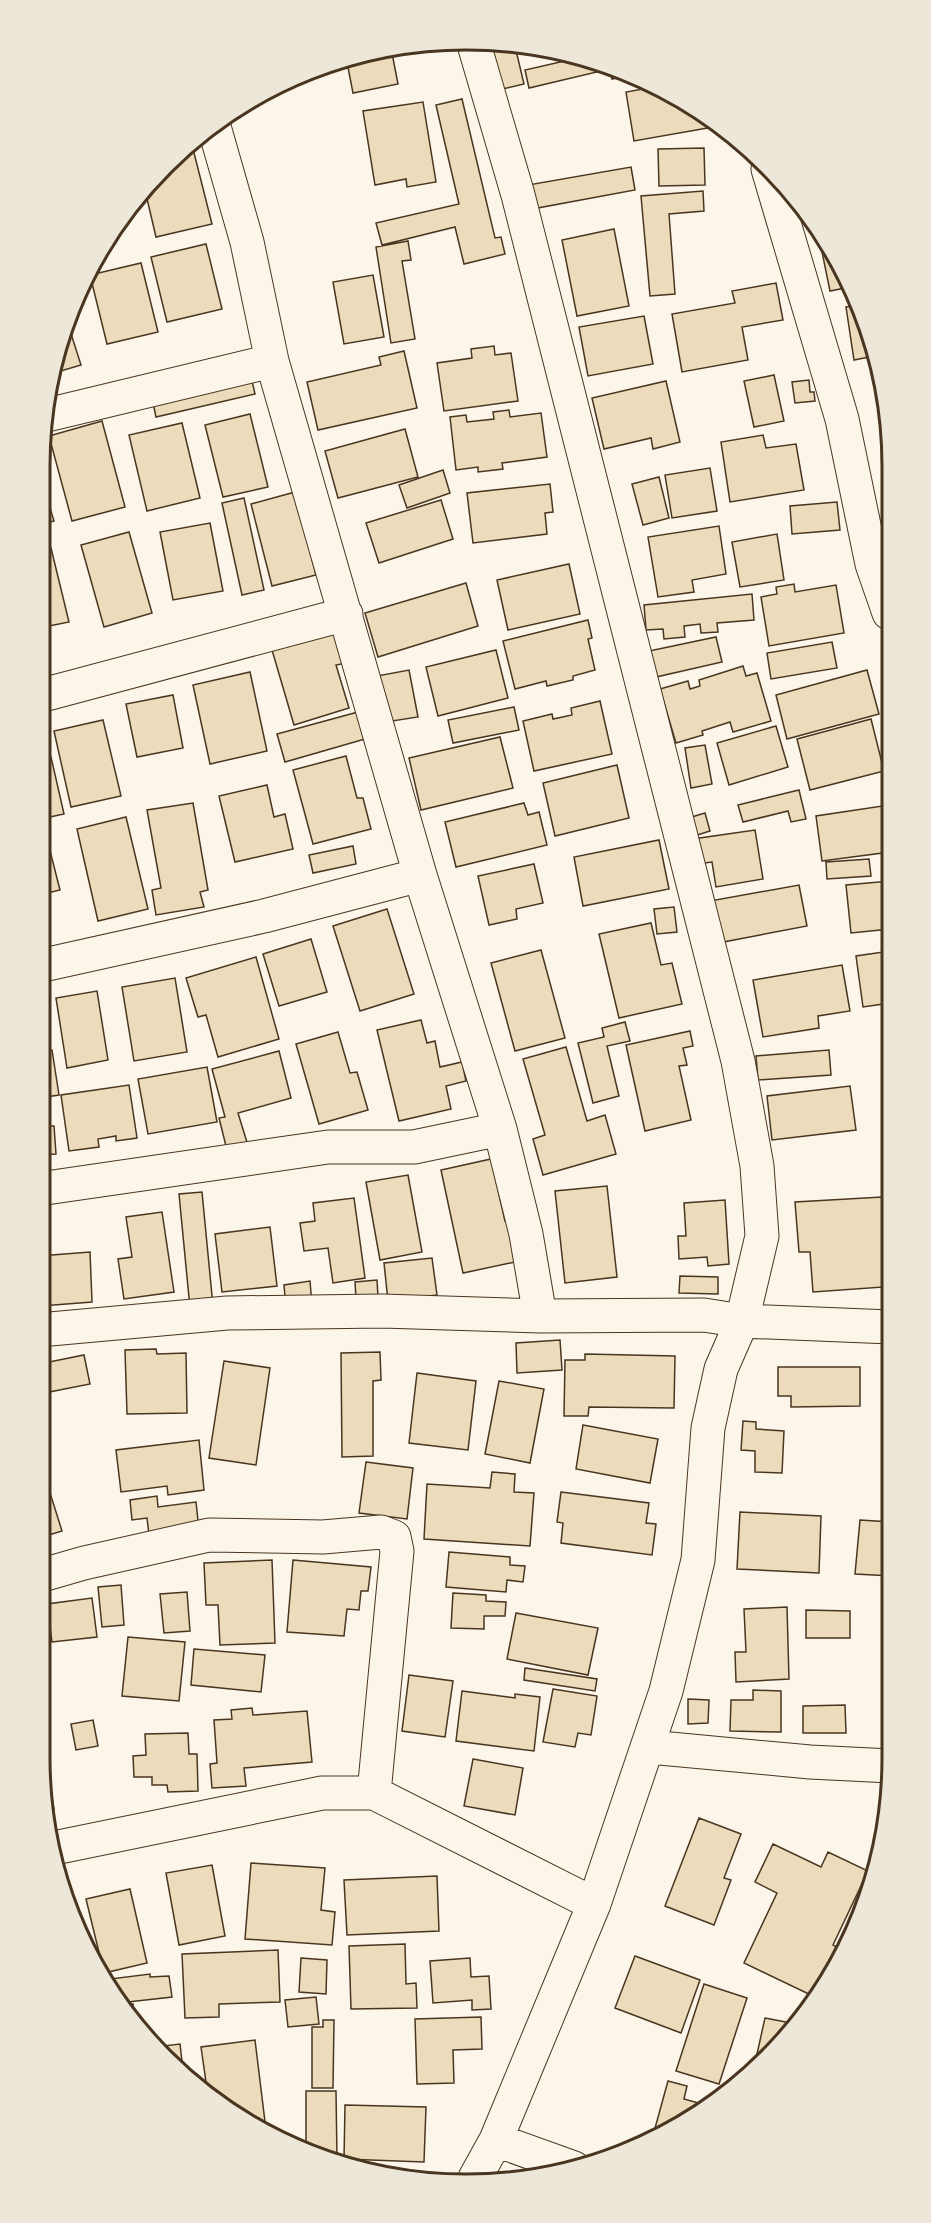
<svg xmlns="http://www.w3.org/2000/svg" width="931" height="2223" font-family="'Public Sans',sans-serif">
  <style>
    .building { fill: #ecdcbc; stroke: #4a3520; stroke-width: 1.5 }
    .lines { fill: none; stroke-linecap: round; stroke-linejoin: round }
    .minor-casing { stroke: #4a3520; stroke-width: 35 }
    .minor { stroke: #fbf6e9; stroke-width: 33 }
    .rim { fill: none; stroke: #4a3520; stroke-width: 3 }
  </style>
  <rect width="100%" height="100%" fill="#fbf6e9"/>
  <path class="building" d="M478 41 514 42 524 84 490 92Z
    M391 48 398 84 353 93 346 57Z
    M582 57 599 61 601 71 529 88 525 70Z
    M609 65 630 75 612 79Z
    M654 87 703 111 719 126 634 141 626 92Z
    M462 99 495 238 501 237 505 254 464 264 455 227 382 245 376 223 459 204 436 105Z
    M423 102 436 182 407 187 406 179 375 185 363 111Z
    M191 141 212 224 156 237 144 186Z
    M704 148 705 185 659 186 658 149Z
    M631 167 635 190 532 209 528 185Z
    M703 191 704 211 669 214 675 294 650 296 641 196Z
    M614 229 629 306 577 316 562 240Z
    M819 237 850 287 830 291Z
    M408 241 411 260 402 261 415 339 391 343 376 247Z
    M206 244 222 309 167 322 151 257Z
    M141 263 158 332 107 344 90 275Z
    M373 275 384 337 344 344 333 282Z
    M776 283 783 320 742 327 748 360 682 372 672 314 735 303 732 291Z
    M860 305 874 356 854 360 846 307Z
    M644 316 653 364 588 376 579 327Z
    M66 318 81 365 54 373 62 329Z
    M494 346 495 355 511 353 518 401 444 411 437 363 472 358 471 349Z
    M404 351 417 408 318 430 307 382 381 365 379 357Z
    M774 375 784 421 754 427 744 381Z
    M251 376 255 394 156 417 152 398Z
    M809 380 810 392H814L815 401 795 403 792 382Z
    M666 381 680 442 653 449 651 438 604 449 592 398Z
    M509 410 510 417 541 413 547 457 502 463 503 469 478 472V467L456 470 450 417 466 415 467 422 494 419 493 412Z
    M250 414 268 487 223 497 205 425Z
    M102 421 125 507 72 521 49 436Z
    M182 423 200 498 147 511 129 435Z
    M405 429 418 477 338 498 325 451Z
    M763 435 766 448 796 444 804 490 730 502 721 442Z
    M710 468 717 511 672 518 665 475Z
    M443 470 450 493 407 508 399 485Z
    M39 472 54 521 39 525Z
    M659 477 669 518 643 525 632 484Z
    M550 484 553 512 545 513 547 534 473 543 467 493Z
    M295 492 316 575 272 586 251 504Z
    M244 498 264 590 242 595 222 503Z
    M441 500 453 539 379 563 366 523Z
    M837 502 840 530 792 534 790 506Z
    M210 523 223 591 173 600 160 532Z
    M719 526 726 574 692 580 694 592 658 597 648 537Z
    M129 532 152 613 104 627 81 545Z
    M777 534 784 580 740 587 732 542Z
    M51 548 69 622 39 628V550Z
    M569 564 580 614 508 630 497 580Z
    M466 583 478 626 378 657 365 613Z
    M794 584 795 592 836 585 844 633 769 646 761 597 777 594 776 587Z
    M752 594 754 620 717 623 718 632 701 633 700 624 684 626 685 637 664 639 663 629 646 630 644 605Z
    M588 620 592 638 588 639 595 670 573 676V680L547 686 546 681 515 689 503 641Z
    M336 632 346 663 336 665 349 708 294 725 272 650Z
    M716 637 722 662 656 677 649 651Z
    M832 642 837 668 771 679 767 653Z
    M496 650 508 698 438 716 426 667Z
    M743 666 746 676 757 673 771 721 733 732 730 722 702 731 703 735 676 743 660 689 688 681 690 689 700 686 699 680Z
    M409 670 418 717 386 722 377 676Z
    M867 670 879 714 787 739 776 695Z
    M250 672 267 751 210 764 193 685Z
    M173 695 183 748 137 757 126 704Z
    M600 701 612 754 534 771 523 721 552 714 553 719 572 715 571 708Z
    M514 707 519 730 453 743 448 720Z
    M358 712 365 739 285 762 277 734Z
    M871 719 884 771 810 790 797 739Z
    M103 720 121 796 71 807 54 731Z
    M776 726 788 767 729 785 717 743Z
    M500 737 513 788 421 810 409 758Z
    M705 745 712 784 691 788 685 748Z
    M346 756 357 798H363L371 829 313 844 293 770Z
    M51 757 64 814 45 818 39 791V760Z
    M617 765 629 818 555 836 543 783Z
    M267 785 274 817 285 814 293 849 235 862 219 796Z
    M799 790 806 819 791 822 788 811 743 822 738 805Z
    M193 803 208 890 200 892 204 907 156 915 152 890 161 888 147 810Z
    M524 803 528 815 539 812 547 845 456 867 445 822Z
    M889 805 890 852 822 861 816 816Z
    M705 813 710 831 691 837 685 819Z
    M126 817 148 909 98 921 77 829Z
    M755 830 763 879 716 887 712 862 697 864 693 839Z
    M46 835 60 890 39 895V837Z
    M659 840 669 889 583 906 574 857Z
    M353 846 356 864 313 873 309 855Z
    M869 859 871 876 827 879 826 862Z
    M534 864 543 903 516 909 517 919 489 925 478 876Z
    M890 881V929L851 933 846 885Z
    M799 885 807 926 718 943 710 901Z
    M674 907 677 932 657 934 654 909Z
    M387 909 414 994 360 1011 333 926Z
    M651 923 661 965 672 963 682 1004 619 1018 599 934Z
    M311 939 327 992 279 1006 263 954Z
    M541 950 565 1038 515 1051 491 963Z
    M890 951V1003L863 1007 856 956Z
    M256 957 279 1039 218 1057 206 1015 198 1017 186 978Z
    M842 965 850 1011 818 1016 819 1028 763 1037 753 980Z
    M175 978 187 1052 134 1061 122 987Z
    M97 991 108 1060 67 1068 56 998Z
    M421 1020 427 1043 435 1041 440 1067 462 1062 466 1081 446 1086 451 1109 399 1121 377 1030Z
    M625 1022 630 1041 607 1046 619 1096 593 1103 578 1043 604 1037 602 1028Z
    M690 1031 693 1046 683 1048 687 1065 679 1066 691 1120 645 1131 626 1045Z
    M338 1032 350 1073 357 1072 368 1110 319 1124 296 1044Z
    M566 1047 587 1121 605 1115 616 1154 543 1175 533 1139 545 1135 523 1059Z
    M52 1050 59 1095 39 1098V1052Z
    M829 1050 831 1075 758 1080 756 1056Z
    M279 1051 291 1098 238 1113 250 1152 229 1158 219 1118 225 1117 212 1069Z
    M207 1067 217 1122 148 1134 138 1079Z
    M129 1085 137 1138 116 1141V1136L98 1139 99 1147 69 1151 61 1095Z
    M850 1086 856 1130 772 1140 767 1096Z
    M39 1109H47L49 1126H54L56 1154 39 1155Z
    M491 1159 505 1221 511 1219 520 1261 463 1273 441 1170Z
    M408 1175 422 1252 380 1260 366 1182Z
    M607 1186 617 1277 565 1283 555 1191Z
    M202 1192 213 1306 190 1308 179 1194Z
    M882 1197 885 1245H891V1303L884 1304 883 1287 813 1292 810 1252H799L795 1202Z
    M354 1198 365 1278 333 1283 328 1248 304 1251 300 1223 315 1221 313 1203Z
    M725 1200 729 1264 708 1266 707 1257 679 1259 678 1236H686L684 1203Z
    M162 1212 174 1292 124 1299 118 1259 132 1257 126 1217Z
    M270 1227 277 1286 222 1292 215 1234Z
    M90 1252 92 1302 41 1306 39 1256Z
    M432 1258 437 1295 388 1301 384 1263Z
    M680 1276 718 1277V1294L679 1293Z
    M377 1280 378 1297 356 1299 355 1282Z
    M310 1281 312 1305 286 1308 284 1285Z
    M560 1340 562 1370 517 1373 516 1343Z
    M156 1349 157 1354 186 1353 187 1413 127 1414 125 1350Z
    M380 1352 381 1380 373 1381V1456L342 1457 341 1353Z
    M585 1354 675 1356 674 1408 589 1407 588 1416H564L565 1360H585Z
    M84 1355 90 1384 39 1394V1364Z
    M224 1361 270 1368 256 1465 209 1458Z
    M778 1367H860V1406L791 1407V1396H778Z
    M417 1373 476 1381 468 1450 409 1443Z
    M499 1381 544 1389 530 1463 485 1454Z
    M885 1404H891V1502L887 1503Z
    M743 1421 756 1422V1429L784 1431 782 1473 755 1472V1451L741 1450Z
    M583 1425 658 1439 650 1483 576 1469Z
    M199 1440 204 1490 168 1495 167 1486 121 1492 116 1450Z
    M40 1461 62 1531 39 1538V1462Z
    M366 1462 413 1468 407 1519 359 1513Z
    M492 1472 515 1474 514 1492 534 1493 530 1546 424 1539 427 1484 490 1488Z
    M561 1492 649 1503 646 1523 656 1524 652 1555 561 1543 563 1523 557 1522Z
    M157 1496 158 1507 196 1502 199 1530 149 1535 147 1518 132 1520 130 1500Z
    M740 1512 821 1516 819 1573 737 1569Z
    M860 1520 891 1522 892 1576 855 1574Z
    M449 1552 510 1557V1565L525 1566 523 1582 507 1580 506 1592 446 1587Z
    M272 1560 275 1643 220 1645 218 1605H206L204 1563Z
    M293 1560 371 1567 368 1591H361L359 1610 347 1609 344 1636 287 1632Z
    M121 1585 124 1625 102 1627 98 1587Z
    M187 1592 190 1631 164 1633 160 1594Z
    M453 1593 486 1595V1601L506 1602 505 1616H484V1629L451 1628Z
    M92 1598 97 1637 52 1642 47 1604Z
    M787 1607 789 1679 736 1682 735 1652H746L744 1609Z
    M806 1610 850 1611V1638H806Z
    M516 1613 598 1628 588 1675 507 1659Z
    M889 1614H892V1696L887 1695Z
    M128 1637 185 1642 179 1701 122 1696Z
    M194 1649 265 1655 261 1692 191 1685Z
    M525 1668 597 1679 595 1691 524 1680Z
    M409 1675 453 1681 445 1737 402 1731Z
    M553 1689 597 1696 591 1735 578 1733 575 1747 543 1742Z
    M753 1690 781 1691V1732L730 1731 731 1700H753Z
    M462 1691 515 1698V1694L540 1697 534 1751 456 1741Z
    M688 1699 709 1700 708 1723 688 1724Z
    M845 1705 846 1733H803V1706Z
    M252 1708 253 1715 307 1711 312 1762 244 1768 246 1786 212 1788 210 1764 217 1763 214 1720 232 1719 231 1710Z
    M93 1720 98 1746 76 1750 71 1724Z
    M188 1733 189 1754H197L198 1791 168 1792 167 1785H152V1777H134L133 1756 146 1755 145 1734Z
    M473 1759 523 1768 515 1815 464 1806Z
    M47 1770 54 1810 48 1811 41 1771Z
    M699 1818 741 1834 724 1878 731 1880 714 1925 665 1906Z
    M773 1844 821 1867 828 1852 868 1871 833 1945 840 1949 815 1997 744 1963 777 1893 755 1882Z
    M251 1863 325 1868 321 1910 335 1912 332 1945 245 1939Z
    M212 1865 225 1936 179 1945 166 1873Z
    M437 1876 439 1931 347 1935 344 1880Z
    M130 1889 147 1963 104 1973 86 1899Z
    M405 1944 406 1984 416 1983 417 2008 351 2009 349 1946Z
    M278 1950 280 2002 219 2004V2017L185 2018 182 1954Z
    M635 1956 700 1980 681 2033 615 2008Z
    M301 1958 327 1960 326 1994 299 1992Z
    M470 1958 471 1977 489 1976 491 2009 472 2010V2000L433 2003 430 1961Z
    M150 1974V1977L169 1976 172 1997 119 2003 102 1980Z
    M704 1984 747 1998 719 2084 676 2071Z
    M316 1997 319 2024 288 2027 285 2000Z
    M120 2004H133L134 2016H129Z
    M481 2017 482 2049 453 2050 454 2083 417 2084 415 2019Z
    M765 2018 796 2024 755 2063Z
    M323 2020H334L333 2088H312V2027H323Z
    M255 2040 266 2130 260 2131 207 2089 201 2047Z
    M180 2044 183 2070 155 2047Z
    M668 2081 687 2086 684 2099 709 2106 702 2112 652 2139Z
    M306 2091H336L337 2159H323L306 2151Z
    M345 2105 426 2107 424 2162 344 2159Z"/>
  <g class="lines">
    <g class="minor-casing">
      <path id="minor" d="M473 41 518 195 738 1061 757 1166 762 1236 742 1321 721 1369 708 1428 698 1560 666 1691 594 1904 496 2140 475 2178
        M213 123 247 242 272 361 420 875 500 1129 526 1234 540 1316
        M768 169 842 419 872 564 889 613
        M47 415 272 361
        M39 696 346 614
        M39 966 264 916 420 875
        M39 1189 328 1147H414L500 1129
        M39 1330 227 1313 382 1311 540 1316 704 1315 742 1321 891 1327
        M39 1576 84 1563 209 1535 323 1537 381 1532 394 1537 397 1551 374 1793
        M649 1747 810 1762 891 1766
        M54 1848 322 1793H374L594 1904
        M496 2140 574 2168"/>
    </g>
    <use href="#minor" class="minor"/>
  </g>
  <path d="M0 0H931V2223H0ZM466 50H466A416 416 0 0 1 882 466V1758A416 416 0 0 1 466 2174H466A416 416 0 0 1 50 1758V466A416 416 0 0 1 466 50Z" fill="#ede7d9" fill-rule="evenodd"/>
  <path class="rim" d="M466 50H466A416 416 0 0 1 882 466V1758A416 416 0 0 1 466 2174H466A416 416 0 0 1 50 1758V466A416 416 0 0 1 466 50Z"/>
</svg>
